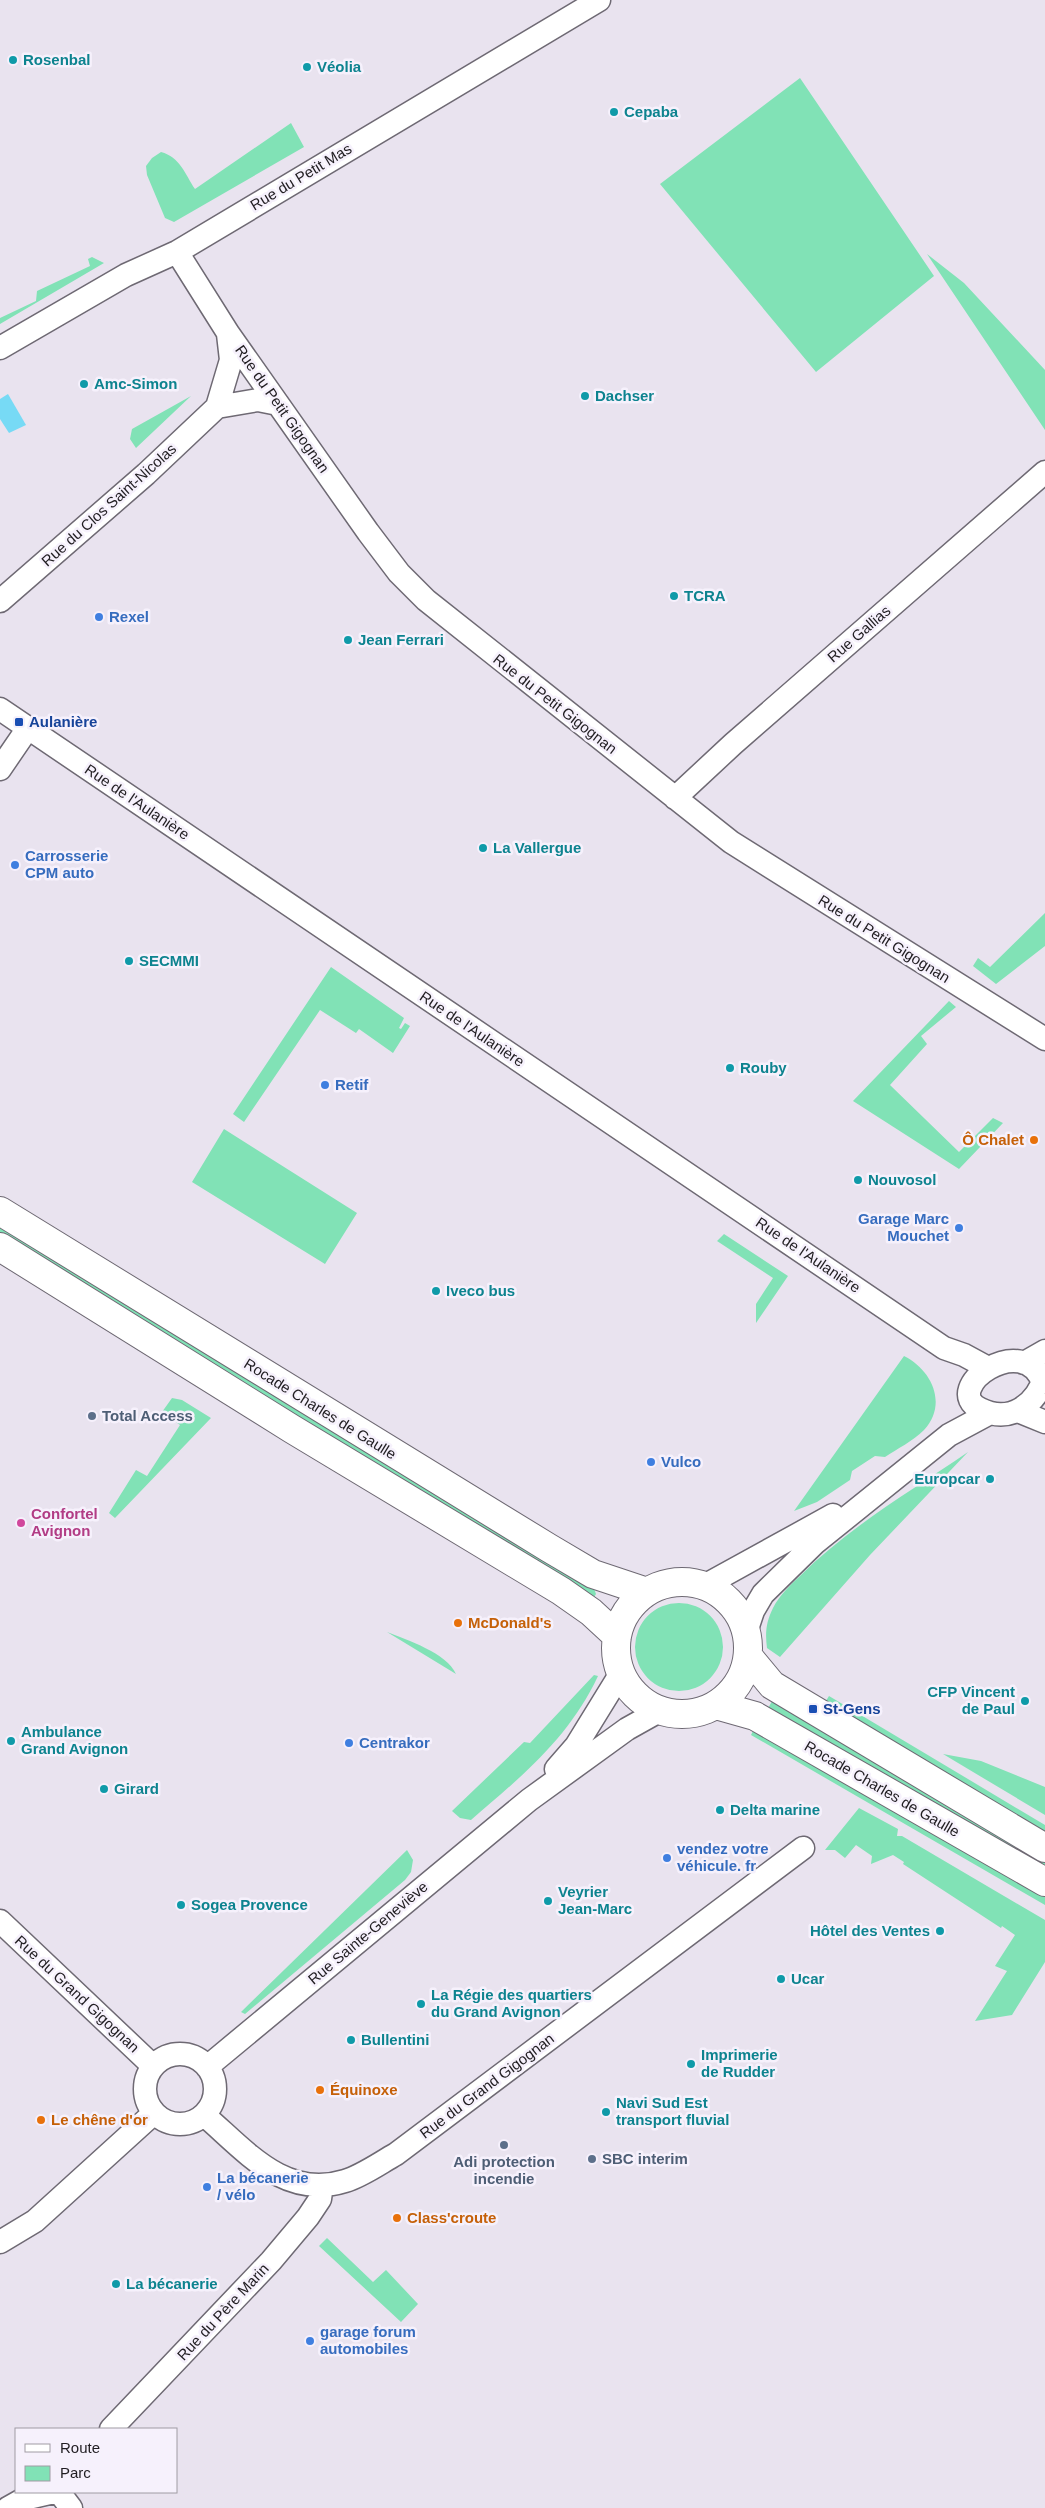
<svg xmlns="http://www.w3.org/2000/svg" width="1045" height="2508" font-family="Helvetica,sans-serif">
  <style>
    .green { fill: #81e2b6 }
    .water { fill: #77daf5 }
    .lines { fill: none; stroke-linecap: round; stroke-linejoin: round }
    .minor-casing { stroke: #6e6973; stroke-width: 25 }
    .primary-casing { stroke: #6e6973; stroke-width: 30 }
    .minor { stroke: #fff; stroke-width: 22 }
    .primary { stroke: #fff; stroke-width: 28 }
    .culture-dot { fill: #0f9aa8; stroke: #f6f1fc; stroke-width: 2 }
    .shop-dot { fill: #3f7fe0; stroke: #f6f1fc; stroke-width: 2 }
    .transit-dot { fill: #1a4fb4; stroke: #f6f1fc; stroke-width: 2 }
    .food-dot { fill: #e8710a; stroke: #f6f1fc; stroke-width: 2 }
    .service-dot { fill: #5c6f8a; stroke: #f6f1fc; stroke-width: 2 }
    .hotel-dot { fill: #d1479c; stroke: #f6f1fc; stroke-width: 2 }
    .labels { text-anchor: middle; stroke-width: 5; stroke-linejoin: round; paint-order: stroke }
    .culture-label { font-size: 15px; font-weight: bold; fill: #0d838f; stroke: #f6f1fc; text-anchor: start }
    .street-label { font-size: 15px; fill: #201d21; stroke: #f6f1fc }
    .shop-label { font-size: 15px; font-weight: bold; fill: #366cbe; stroke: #f6f1fc; text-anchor: start }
    .transit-label { font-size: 15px; font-weight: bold; fill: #164399; stroke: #f6f1fc; text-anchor: start }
    .food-label { font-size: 15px; font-weight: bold; fill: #c56008; stroke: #f6f1fc; text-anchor: start }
    .service-label { font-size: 15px; font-weight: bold; fill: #4e5e75; stroke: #f6f1fc; text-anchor: start }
    .hotel-label { font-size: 15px; font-weight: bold; fill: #b23c85; stroke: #f6f1fc; text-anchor: start }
  </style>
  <rect width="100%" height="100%" fill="#e9e3ef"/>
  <path class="green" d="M800 78 934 276 816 372 660 184Z
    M291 123 304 147 174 222 165 218 147 175 146 166 152 158 161 152C180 157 185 174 195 189Z
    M927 254 964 283 1045 370V430Z
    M92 257 104 263 0 324V318L36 301 37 291 90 266 88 259Z
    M191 396 136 448 130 439 132 429Z
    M1045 913V946L996 984 973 966 978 958 990 967Z
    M331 967 404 1018 399 1028 401 1029 405 1023 410 1026 393 1053 359 1029 356 1033 320 1010 244 1122 233 1114Z
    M949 1001 956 1007 921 1036 927 1044 890 1085 959 1152 993 1118 1003 1123 959 1169 853 1101Z
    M224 1129 357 1213 325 1264 192 1182Z
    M0 1222 593 1586 596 1594 593 1599 0 1236Z
    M724 1234 788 1276 756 1323V1304L773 1278 717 1241Z
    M904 1356C932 1370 948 1404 924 1430 913 1441 897 1449 885 1457L875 1456 852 1471 850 1480 817 1502 794 1511Z
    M172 1398 182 1400 211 1418 115 1518 109 1513 136 1470 147 1476 180 1425 162 1412Z
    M968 1452 870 1555 780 1657 767 1648C765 1633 766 1622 773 1608 779 1596 790 1585 800 1576 849 1527 911 1491 968 1452Z
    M635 1647a44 44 0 1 1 88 0a44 44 0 1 1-88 0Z
    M387 1632C407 1640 447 1653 456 1674Z
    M594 1675 598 1676C569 1738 522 1776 471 1820L460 1818 452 1811 524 1742 530 1743Z
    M775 1696 1045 1858V1870L767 1710Z
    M829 1696 1045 1825V1834L824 1704Z
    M754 1729 1045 1891V1905L751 1735Z
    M943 1754 981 1761 1045 1787V1815Z
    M859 1808 898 1829 897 1836H902L1045 1920V1962L1012 2015 975 2021 1007 1971 995 1966 1015 1935 1002 1926 1001 1928 903 1864 904 1862 893 1855 871 1864 872 1856 856 1845 845 1858 835 1850H825Z
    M407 1850 413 1860 411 1872 405 1880 245 2014 241 2012Z
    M327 2238 373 2282 386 2270 418 2304 401 2322 319 2246Z"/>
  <path class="water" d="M8 394 26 425 9 433 0 419V399Z"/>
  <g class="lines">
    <g class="minor-casing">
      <path id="minor" d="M177 252 228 333 368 532 399 573 426 600 731 842 1045 1039
        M0 348 126 275 177 252 599 0
        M217 407 258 400 278 404
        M0 601 146 474 217 407 231 360 228 334
        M0 709 944 1348 964 1355 988 1368
        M0 769 28 728
        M675 798 733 744 1045 472
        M1024 1363 1045 1351
        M1043 1383C1024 1329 939 1389 980 1409 1010 1424 1036 1405 1045 1376
        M1018 1411 1045 1422
        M706 1585 833 1515
        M747 1629 753 1611 763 1594 815 1543 949 1435 990 1413
        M556 1769 576 1746 621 1673
        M0 1921 153 2066
        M145 2089a35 35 0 1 1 70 0a35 35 0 1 1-70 0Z
        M207 2067 529 1800 627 1729 661 1710
        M204 2115C245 2150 284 2200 345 2181 362 2176 380 2163 396 2154L803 1848
        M0 2242 35 2221 154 2113
        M111 2429 271 2261 308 2217 320 2199 322 2185
        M59 2492 71 2508
        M8 2508 24 2499 54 2492"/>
    </g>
    <g class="primary-casing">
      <path id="primary" d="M0 1211 549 1548 593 1574 647 1592
        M0 1247 292 1429 561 1591 591 1612 617 1636
        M616 1648a66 66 0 1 1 132 0a66 66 0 1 1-132 0Z
        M748 1656 772 1685 1045 1848
        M716 1705 755 1716 1045 1882"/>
    </g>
    <use href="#minor" class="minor"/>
    <use href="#primary" class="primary"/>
  </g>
  <g class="culture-dot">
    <circle cx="13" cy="60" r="5"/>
    <circle cx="307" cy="67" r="5"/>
    <circle cx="614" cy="112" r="5"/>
    <circle cx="84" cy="384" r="5"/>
    <circle cx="585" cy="396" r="5"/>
    <circle cx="674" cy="596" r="5"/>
    <circle cx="348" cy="640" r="5"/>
    <circle cx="483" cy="848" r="5"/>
    <circle cx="129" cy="961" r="5"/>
    <circle cx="730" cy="1068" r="5"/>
    <circle cx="858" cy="1180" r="5"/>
    <circle cx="436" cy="1291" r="5"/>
    <circle cx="990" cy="1479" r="5"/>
    <circle cx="1025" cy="1701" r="5"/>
    <circle cx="11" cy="1741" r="5"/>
    <circle cx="104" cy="1789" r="5"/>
    <circle cx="720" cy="1810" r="5"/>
    <circle cx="548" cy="1901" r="5"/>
    <circle cx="181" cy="1905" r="5"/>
    <circle cx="940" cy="1931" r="5"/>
    <circle cx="781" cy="1979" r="5"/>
    <circle cx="421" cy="2004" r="5"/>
    <circle cx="351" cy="2040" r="5"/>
    <circle cx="691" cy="2064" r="5"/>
    <circle cx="606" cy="2112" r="5"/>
    <circle cx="116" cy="2284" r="5"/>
  </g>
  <g class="shop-dot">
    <circle cx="99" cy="617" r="5"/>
    <circle cx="15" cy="865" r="5"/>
    <circle cx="325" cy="1085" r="5"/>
    <circle cx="959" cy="1228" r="5"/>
    <circle cx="651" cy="1462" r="5"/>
    <circle cx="349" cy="1743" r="5"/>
    <circle cx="667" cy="1858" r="5"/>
    <circle cx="207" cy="2187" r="5"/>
    <circle cx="310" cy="2341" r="5"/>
  </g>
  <g class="transit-dot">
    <rect x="14" y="717" width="10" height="10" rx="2.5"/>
    <rect x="808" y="1704" width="10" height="10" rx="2.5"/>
  </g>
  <g class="food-dot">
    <circle cx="1034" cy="1140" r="5"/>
    <circle cx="458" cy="1623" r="5"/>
    <circle cx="320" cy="2090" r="5"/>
    <circle cx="41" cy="2120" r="5"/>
    <circle cx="397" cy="2218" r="5"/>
  </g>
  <g class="service-dot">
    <circle cx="92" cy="1416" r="5"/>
    <circle cx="504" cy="2145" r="5"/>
    <circle cx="592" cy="2159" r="5"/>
  </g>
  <circle class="hotel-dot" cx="21" cy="1523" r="5"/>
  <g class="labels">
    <g class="culture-label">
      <text x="23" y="65">Rosenbal</text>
      <text x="317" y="72">Véolia</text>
      <text x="624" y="117">Cepaba</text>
      <text x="94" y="389">Amc-Simon</text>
      <text x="595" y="401">Dachser</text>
      <text x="684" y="601">TCRA</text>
      <text x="358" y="645">Jean Ferrari</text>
      <text x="493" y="853">La Vallergue</text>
      <text x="139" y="966">SECMMI</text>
      <text x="740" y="1073">Rouby</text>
      <text x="868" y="1185">Nouvosol</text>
      <text x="446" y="1296">Iveco bus</text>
      <text x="980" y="1484" text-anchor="end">Europcar</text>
      <text x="1015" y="1697" text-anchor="end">CFP Vincent<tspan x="1015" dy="17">de Paul</tspan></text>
      <text x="21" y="1737">Ambulance<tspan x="21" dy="17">Grand Avignon</tspan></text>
      <text x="114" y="1794">Girard</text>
      <text x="730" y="1815">Delta marine</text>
      <text x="558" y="1897">Veyrier<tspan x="558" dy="17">Jean-Marc</tspan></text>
      <text x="191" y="1910">Sogea Provence</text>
      <text x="930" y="1936" text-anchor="end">Hôtel des Ventes</text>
      <text x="791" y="1984">Ucar</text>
      <text x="431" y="2000">La Régie des quartiers<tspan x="431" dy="17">du Grand Avignon</tspan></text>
      <text x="361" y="2045">Bullentini</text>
      <text x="701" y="2060">Imprimerie<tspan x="701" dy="17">de Rudder</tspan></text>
      <text x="616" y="2108">Navi Sud Est<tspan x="616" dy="17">transport fluvial</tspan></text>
      <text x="126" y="2289">La bécanerie</text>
    </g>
    <g class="street-label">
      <text transform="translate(301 177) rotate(-31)" y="5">Rue du Petit Mas</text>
      <text transform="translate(282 409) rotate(55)" y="5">Rue du Petit Gigognan</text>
      <text transform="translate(109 505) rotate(-42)" y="5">Rue du Clos Saint-Nicolas</text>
      <text transform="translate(859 634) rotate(-41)" y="5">Rue Gallias</text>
      <text transform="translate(555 704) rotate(38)" y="5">Rue du Petit Gigognan</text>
      <text transform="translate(137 802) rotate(34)" y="5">Rue de l'Aulanière</text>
      <text transform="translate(884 939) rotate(32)" y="5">Rue du Petit Gigognan</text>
      <text transform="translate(472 1029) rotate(34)" y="5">Rue de l'Aulanière</text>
      <text transform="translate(808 1255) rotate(34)" y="5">Rue de l'Aulanière</text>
      <text transform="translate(320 1409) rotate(32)" y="5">Rocade Charles de Gaulle</text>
      <text transform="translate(882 1789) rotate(30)" y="5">Rocade Charles de Gaulle</text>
      <text transform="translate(368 1933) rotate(-40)" y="5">Rue Sainte-Geneviève</text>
      <text transform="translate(77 1994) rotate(43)" y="5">Rue du Grand Gigognan</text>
      <text transform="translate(487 2086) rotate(-37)" y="5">Rue du Grand Gigognan</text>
      <text transform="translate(223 2312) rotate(-47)" y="5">Rue du Père Marin</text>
    </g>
    <g class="shop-label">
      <text x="109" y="622">Rexel</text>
      <text x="25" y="861">Carrosserie<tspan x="25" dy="17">CPM auto</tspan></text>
      <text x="335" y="1090">Retif</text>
      <text x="949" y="1224" text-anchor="end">Garage Marc<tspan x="949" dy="17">Mouchet</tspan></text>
      <text x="661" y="1467">Vulco</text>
      <text x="359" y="1748">Centrakor</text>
      <text x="677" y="1854">vendez votre<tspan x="677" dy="17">véhicule. fr</tspan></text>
      <text x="217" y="2183">La bécanerie<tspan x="217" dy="17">/ vélo</tspan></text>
      <text x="320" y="2337">garage forum<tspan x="320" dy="17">automobiles</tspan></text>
    </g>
    <g class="transit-label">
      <text x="29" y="727">Aulanière</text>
      <text x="823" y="1714">St-Gens</text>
    </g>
    <g class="food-label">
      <text x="1024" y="1145" text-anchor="end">Ô Chalet</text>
      <text x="468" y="1628">McDonald's</text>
      <text x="330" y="2095">Équinoxe</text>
      <text x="51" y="2125">Le chêne d'or</text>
      <text x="407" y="2223">Class'croute</text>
    </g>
    <g class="service-label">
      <text x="102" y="1421">Total Access</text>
      <text x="602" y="2164">SBC interim</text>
      <text x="504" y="2167" text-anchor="middle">Adi protection<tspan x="504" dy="17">incendie</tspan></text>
    </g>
    <g class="hotel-label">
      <text x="31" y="1519">Confortel<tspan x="31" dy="17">Avignon</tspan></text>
    </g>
  </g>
  <rect x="15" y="2428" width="162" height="65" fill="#f6f1fc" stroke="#a09ca4"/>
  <rect x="25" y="2444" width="25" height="8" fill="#ffffff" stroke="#a09ca4"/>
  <text x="60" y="2453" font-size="15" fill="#201d21">Route</text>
  <rect x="25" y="2466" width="25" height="15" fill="#81e2b6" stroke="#a09ca4"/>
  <text x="60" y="2478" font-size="15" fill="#201d21">Parc</text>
</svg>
